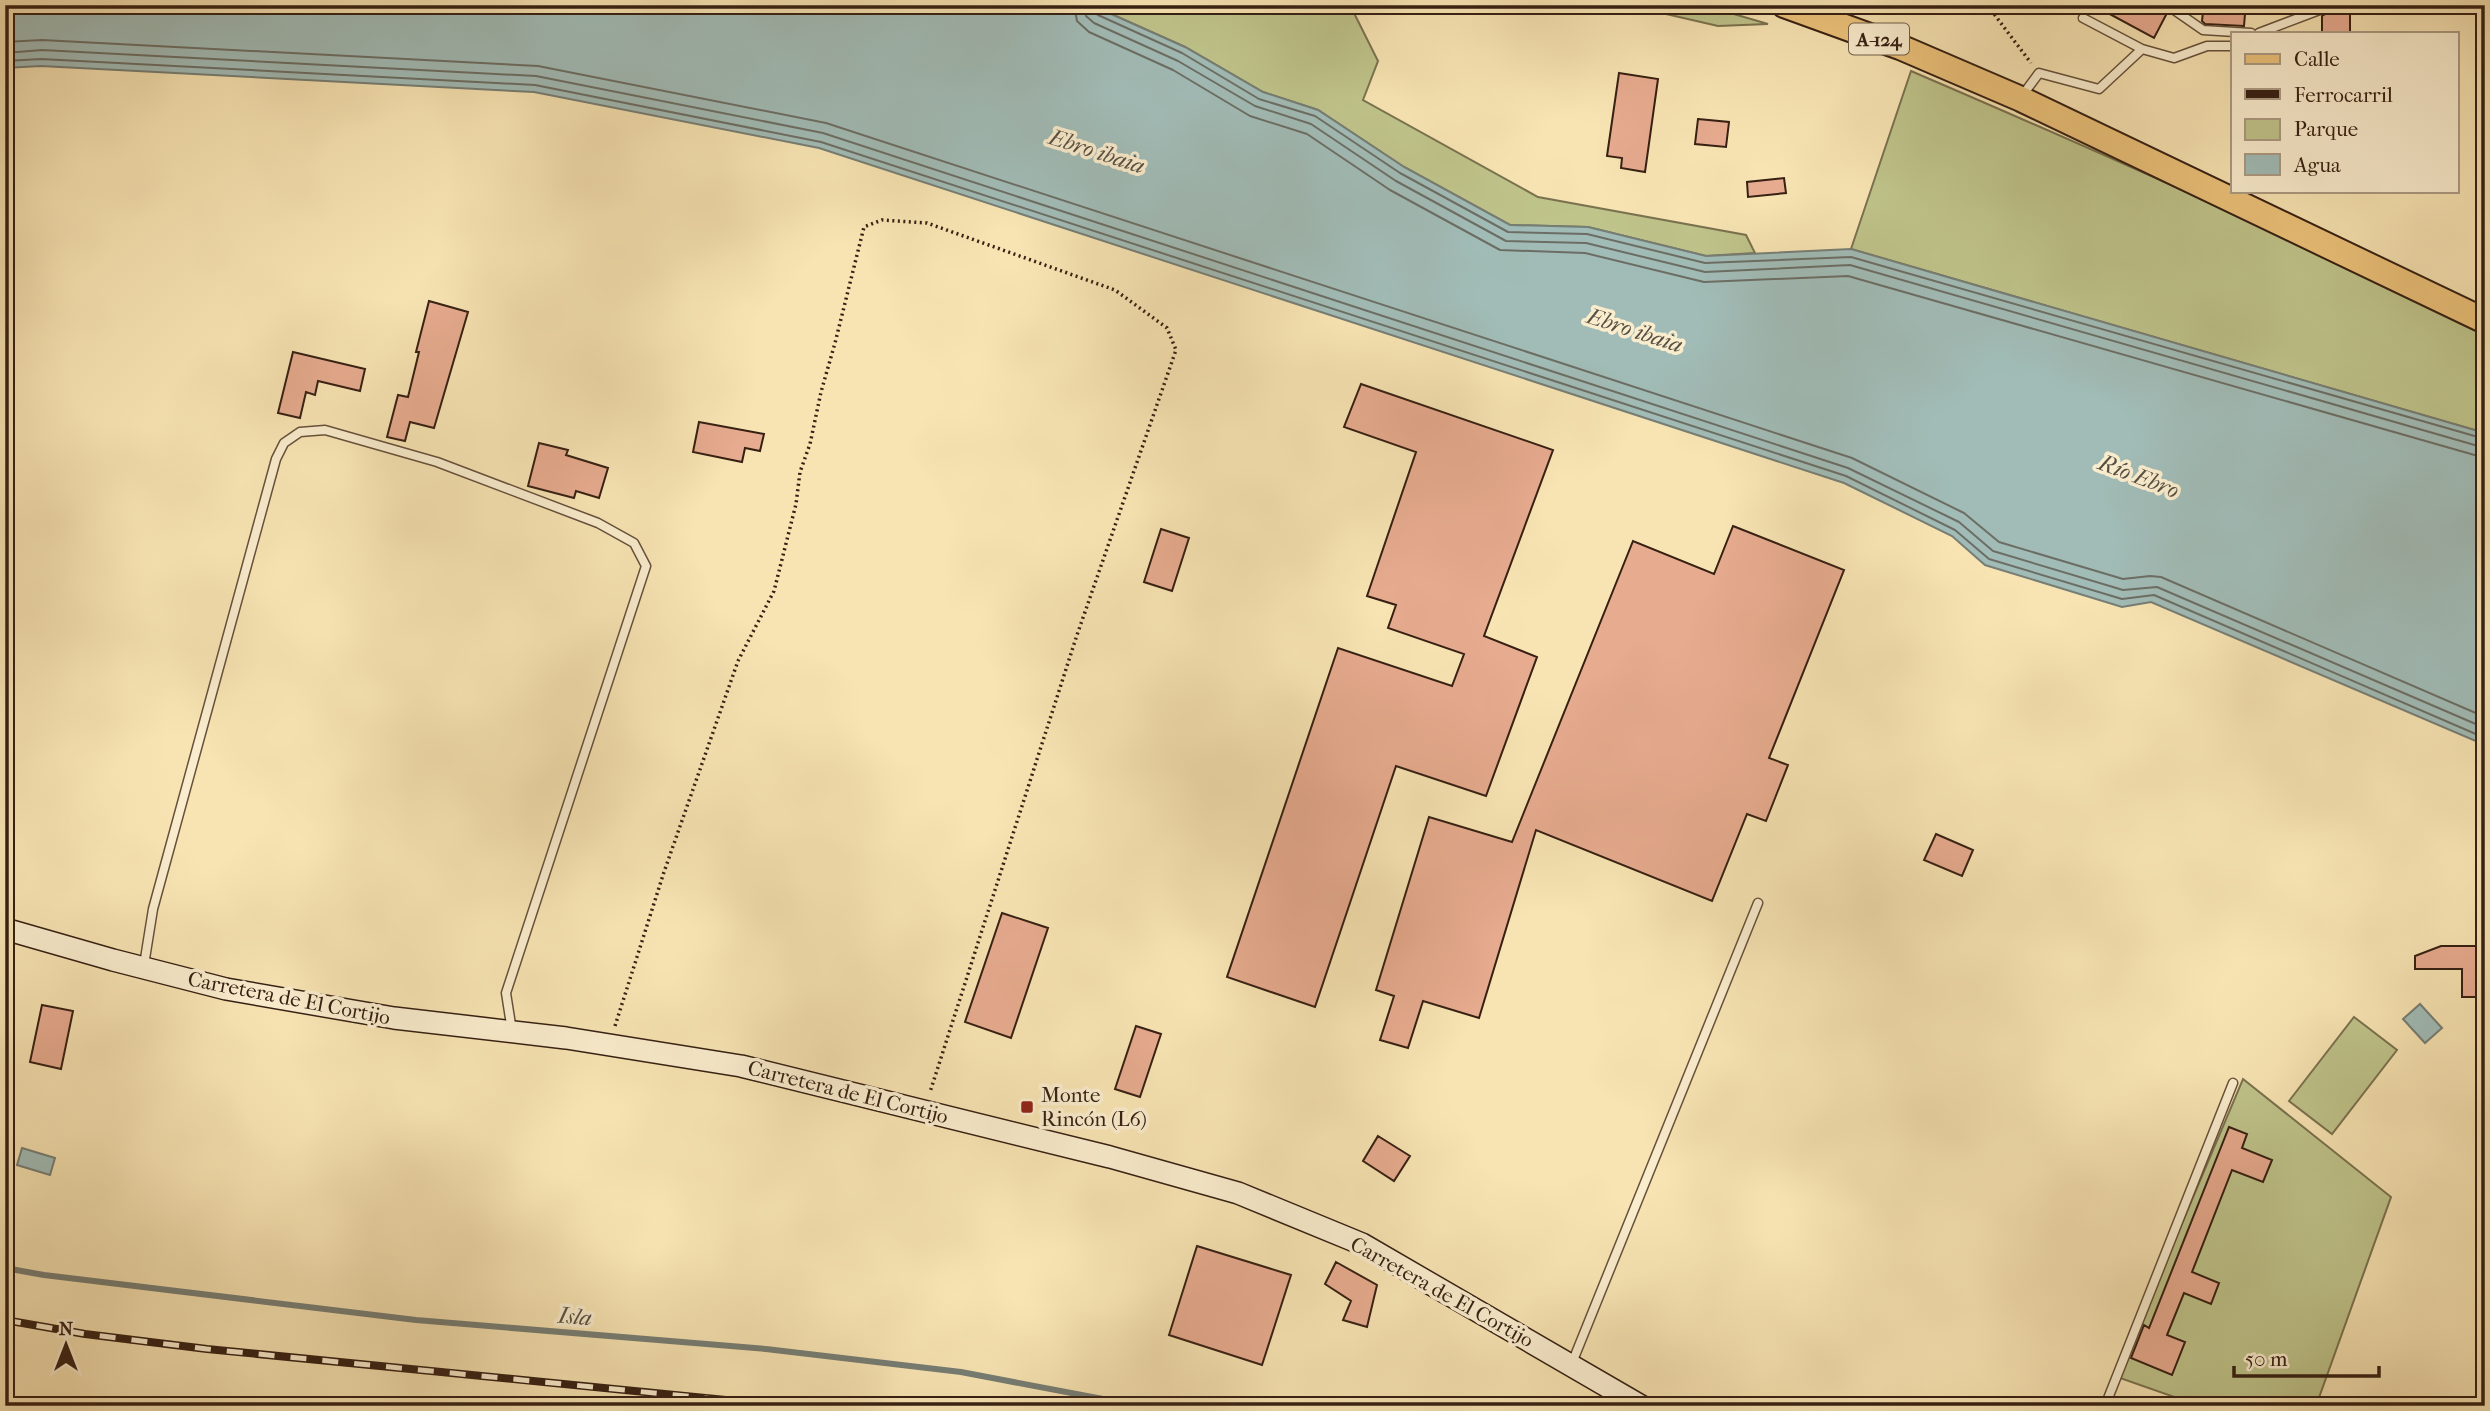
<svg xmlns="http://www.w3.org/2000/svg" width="2490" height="1411" font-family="'IM FELL French Canon',serif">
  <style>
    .green { fill: #bfc48b; stroke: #7a724f; stroke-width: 2 }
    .water { fill: #a1bcb7; stroke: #767e75; stroke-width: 2 }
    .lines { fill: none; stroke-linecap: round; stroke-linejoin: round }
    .shore { stroke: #6c6e65; stroke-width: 2 }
    .stream { stroke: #767e75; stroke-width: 6 }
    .building { fill: #e7ab8f; stroke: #362013; stroke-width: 2 }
    .lane-casing { stroke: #66513b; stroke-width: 11 }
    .secondary-casing { stroke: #362013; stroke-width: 24 }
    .primary-casing { stroke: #362013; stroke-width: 28 }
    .path { stroke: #362013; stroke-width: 3.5; stroke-dasharray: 2 3.5; stroke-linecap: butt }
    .lane { stroke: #faedce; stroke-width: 8 }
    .secondary { stroke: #faedce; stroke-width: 21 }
    .primary { stroke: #ecc27a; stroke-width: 24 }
    .rail-casing { stroke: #362013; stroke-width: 8 }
    .rail { stroke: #faedce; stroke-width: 5; stroke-dasharray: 16; stroke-linecap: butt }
    .poi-dot { fill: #8f2418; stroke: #faedce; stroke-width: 2.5 }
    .labels { text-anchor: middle; stroke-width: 7; stroke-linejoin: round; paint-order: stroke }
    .shield { fill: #faedce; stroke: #715e4b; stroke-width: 2 }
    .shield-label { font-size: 19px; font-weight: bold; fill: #362013 }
    .street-label { font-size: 21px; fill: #362013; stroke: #faedce }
    .poi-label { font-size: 21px; fill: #362013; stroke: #faedce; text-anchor: start }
    .water-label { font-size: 23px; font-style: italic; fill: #564f44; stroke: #faedce }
  </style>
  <rect width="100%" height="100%" fill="#f8e4b3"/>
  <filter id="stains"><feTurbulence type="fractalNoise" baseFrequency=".00286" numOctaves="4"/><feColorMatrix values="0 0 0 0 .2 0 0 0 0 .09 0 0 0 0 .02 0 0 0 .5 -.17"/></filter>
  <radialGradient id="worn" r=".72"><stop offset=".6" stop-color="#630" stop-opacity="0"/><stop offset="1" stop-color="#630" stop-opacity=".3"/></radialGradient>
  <path class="green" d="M1091 5H1350L1378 61 1363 100 1538 197 1746 235 1755 253 1706 256 1588 227 1510 225 1404 167 1318 110 1263 92 1185 47Z
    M1627 5H1703L1768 24 1718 26Z
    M1911 71C2104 154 2297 239 2485 335V433L1851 249Z
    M2354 1017 2397 1050 2332 1134 2289 1101Z
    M2243 1079 2391 1197 2316 1406H2200L2117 1377Z"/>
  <path class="water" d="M5 5H1091L1185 47 1263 92 1318 110 1404 167 1510 225 1588 227 1706 256 1851 249 2485 433V745L2151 602 2122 607 1985 565 1952 536 1844 483 819 148 534 92 41 66 5 68Z
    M2420 1004 2442 1028 2425 1043 2403 1019Z
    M22 1148 55 1158 50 1175 17 1165Z"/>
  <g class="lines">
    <path class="shore" d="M1074 5 1077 21 1089 32 1173 70 1250 116 1307 134 1390 190 1500 250 1585 253 1704 282 1848 276 2485 458
      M1084 5 1086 16 1094 23 1178 61 1255 106 1311 124 1396 181 1506 241 1586 243 1705 272 1850 265 2485 448
      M1093 5 1094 11 1098 15 1182 53 1259 99 1315 116 1400 173 1508 232 1587 234 1705 263 1851 257 2485 439
      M5 42 42 40 538 66 826 123 1852 458 1964 513 1999 542 2123 579 2150 576 2161 577 2485 717
      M5 53 42 50 536 76 823 133 1848 468 1959 522 1993 551 2123 590 2157 587 2485 728
      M5 61 41 59 535 85 821 142 1846 476 1955 530 1989 559 2122 599 2154 595 2485 738"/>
    <path class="stream" d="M5 1268 44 1275 416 1320 766 1349 961 1372 1140 1406"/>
  </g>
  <path class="building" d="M2093 5H2161L2167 13 2154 38Z
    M2327 5H2350V33H2322V16L2327 13Z
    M2203 12 2245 14 2244 26 2205 24 2202 21Z
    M1619 73 1658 79 1645 172 1621 168 1622 158 1607 156Z
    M1698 119 1729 122 1726 147 1695 144Z
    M1784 178 1786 193 1748 197 1747 182Z
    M429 301 468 312 434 428 410 422 405 441 387 437 398 395 408 397 419 352H416Z
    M293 352 365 369 360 391 318 381 315 395 306 392 300 418 278 413Z
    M1361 384 1553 450 1484 636 1537 657 1486 796 1396 766 1315 1007 1227 977 1338 648 1452 686 1464 654 1388 628 1396 605 1367 596 1416 452 1344 427Z
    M699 422 764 434 760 451 745 448 742 462 693 452Z
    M539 443 568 450 566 455 608 468 599 498 576 491 574 498 528 486Z
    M1733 526 1844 570 1769 758 1788 765 1766 821 1747 814 1712 901 1536 830 1479 1018 1423 1001 1408 1048 1380 1040 1394 996 1376 990 1429 817 1512 842 1633 541 1714 574Z
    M1161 529 1189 538 1172 591 1144 582Z
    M1936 834 1973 850 1962 876 1924 860Z
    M1002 913 1048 928 1011 1038 965 1022Z
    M2441 946H2485V997H2462V969H2415V956Z
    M42 1005 73 1011 61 1069 30 1062Z
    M1136 1026 1161 1034 1140 1097 1115 1089Z
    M2229 1127 2247 1134 2242 1148 2272 1160 2263 1182 2232 1170 2192 1272 2219 1283 2211 1304 2184 1293 2167 1335 2185 1342 2172 1375 2131 1358 2144 1325 2149 1328Z
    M1378 1136 1410 1156 1394 1181 1363 1161Z
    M1197 1246 1291 1275 1262 1365 1169 1335Z
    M1336 1262 1377 1285 1367 1327 1343 1320 1351 1301 1325 1284Z"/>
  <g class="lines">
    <g class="lane-casing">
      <path id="lane" d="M2167 5 2203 30 2251 33
        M2259 33 2322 9
        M2142 49 2174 58 2207 46H2233
        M2022 96 2039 73 2099 89 2142 49 2083 18
        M144 965 153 909 276 459 284 443 300 432 325 430 437 462 598 523 634 543 646 566 506 993 512 1031
        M1572 1363 1758 903
        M2105 1406 2233 1083"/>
    </g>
    <g class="secondary-casing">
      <path id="secondary" d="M5 929 113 960 226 989 394 1018 566 1038 741 1066 1110 1157 1238 1193 1362 1244 1641 1406"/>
    </g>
    <g class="primary-casing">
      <path id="primary" d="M1784 5 1900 47 2021 99 2485 321"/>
    </g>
    <path class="path" d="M1991 10 2031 63
      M615 1026 664 872 738 661 774 591 796 504 800 472 810 444 821 392 835 343 864 227 882 220 927 223 1115 290 1167 328 1176 350 1077 635 930 1092
      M2477 1297 2485 1300"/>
    <use href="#lane" class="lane"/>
    <use href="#secondary" class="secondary"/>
    <use href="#primary" class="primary"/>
    <g class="rail-casing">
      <path id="rail" d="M5 1320 85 1334 207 1349 787 1406"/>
    </g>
    <use href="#rail" class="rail"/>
  </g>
  <rect class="poi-dot" x="1020" y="1100" width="14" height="14" rx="3.5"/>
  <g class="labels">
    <rect class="shield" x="1849" y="23.5" width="60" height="31" rx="5"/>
    <g class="shield-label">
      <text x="1879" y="46">A-124</text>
    </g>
    <g class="street-label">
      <text transform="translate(289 998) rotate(11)" y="7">Carretera de El Cortijo</text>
      <text transform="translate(848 1092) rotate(14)" y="7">Carretera de El Cortijo</text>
      <text transform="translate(1442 1292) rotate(29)" y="7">Carretera de El Cortijo</text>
    </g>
    <g class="poi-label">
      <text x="1041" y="1102">Monte<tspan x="1041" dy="24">Rincón (L6)</tspan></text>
    </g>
    <g class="water-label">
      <text transform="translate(1097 151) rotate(18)" y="8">Ebro ibaia</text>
      <text transform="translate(1635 330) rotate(18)" y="8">Ebro ibaia</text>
      <text transform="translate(2139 476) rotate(21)" y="8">Río Ebro</text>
      <text transform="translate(575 1316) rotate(5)" y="8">Isla</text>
    </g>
  </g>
  <rect width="2490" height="1411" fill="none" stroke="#f8e4b3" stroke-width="28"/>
  <rect x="7" y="7" width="2476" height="1397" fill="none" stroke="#362013" stroke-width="3.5"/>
  <rect x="14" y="14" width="2462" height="1383" fill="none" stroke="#362013" stroke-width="2"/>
  <rect x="2231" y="32" width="228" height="161" fill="#faedce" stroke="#ac9b83" stroke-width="2"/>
  <rect x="2245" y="54" width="35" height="10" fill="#ecc27a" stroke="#ac9b83" stroke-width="2"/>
  <text x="2294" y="66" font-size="21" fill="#362013">Calle</text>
  <rect x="2245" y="89" width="35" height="10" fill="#362013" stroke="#ac9b83" stroke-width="2"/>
  <text x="2294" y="102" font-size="21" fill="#362013">Ferrocarril</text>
  <rect x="2245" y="119" width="35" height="21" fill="#bfc48b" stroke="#ac9b83" stroke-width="2"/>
  <text x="2294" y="136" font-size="21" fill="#362013">Parque</text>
  <rect x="2245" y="154" width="35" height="21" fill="#a1bcb7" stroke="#ac9b83" stroke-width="2"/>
  <text x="2294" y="172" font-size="21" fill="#362013">Agua</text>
  <g transform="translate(66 1345)" stroke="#faedce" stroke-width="5" paint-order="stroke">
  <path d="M0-5L12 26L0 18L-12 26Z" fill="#362013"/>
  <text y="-10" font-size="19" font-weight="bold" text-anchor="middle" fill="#362013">N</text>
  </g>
  <path d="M2234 1366v10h145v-10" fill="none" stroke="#362013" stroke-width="3.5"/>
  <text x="2245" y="1366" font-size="21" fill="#362013" stroke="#faedce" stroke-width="5" paint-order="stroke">50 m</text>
  <rect width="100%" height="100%" filter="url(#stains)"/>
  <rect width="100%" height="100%" fill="url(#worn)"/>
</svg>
